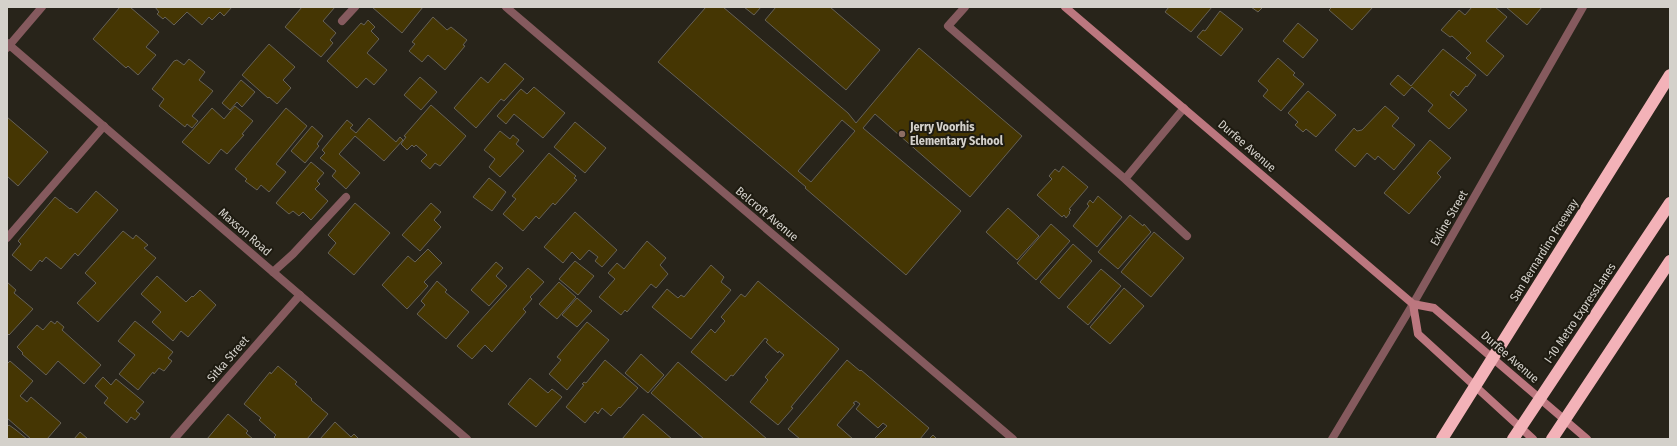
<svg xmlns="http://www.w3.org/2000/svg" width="1677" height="446" font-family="'Fira Sans Condensed',sans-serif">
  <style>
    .building { fill: #453603; stroke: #666156; fill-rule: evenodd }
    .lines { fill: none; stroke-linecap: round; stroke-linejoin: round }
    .service { stroke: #855a5e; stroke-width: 8 }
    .minor { stroke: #855a5e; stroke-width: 8 }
    .tertiary { stroke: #855a5e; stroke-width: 8 }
    .secondary { stroke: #bc777f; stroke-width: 8 }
    .motorway { stroke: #f3b2b8; stroke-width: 12 }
    .education-dot { fill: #8d6e63; stroke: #1e1b11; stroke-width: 1.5 }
    .labels { text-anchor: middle; stroke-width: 4; stroke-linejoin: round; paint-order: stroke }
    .poi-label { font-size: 12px; font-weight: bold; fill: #d4d1cb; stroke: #1e1b11; text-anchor: start }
    .street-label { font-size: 12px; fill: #d4d1cb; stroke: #1e1b11 }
  </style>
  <rect width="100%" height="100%" fill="#28241a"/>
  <path class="building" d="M120 7H130L159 32 146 47 156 55 138 75 128 66 126 68 93 39Z
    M155 7H232L224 16 220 12 212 20 209 17 202 25 187 12 174 25 165 17 163 19 157 14 159 12Z
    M302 7H335L323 21 336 33 330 40 333 43 321 57 285 27Z
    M372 7H423L402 33Z
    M706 7H723L848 113 856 123 919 48 1022 136 970 197 875 114 863 128 961 211 906 275 805 188 806 187 658 62ZM842 120 855 131 811 182 798 171Z
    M744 7H761L754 15Z
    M776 7H830L880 50 846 90 765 20Z
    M1169 7H1168H1212L1191 32 1165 12Z
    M1251 7H1263L1258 12Z
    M1332 7H1373L1352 30 1329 10Z
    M1472 7H1495L1507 17 1486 41 1504 56 1487 76 1466 58 1471 53 1452 36 1450 37 1441 30 1459 10 1465 15Z
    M1506 7H1542L1527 25Z
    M1220 11 1243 29 1221 56 1197 37 1203 30 1205 31Z
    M433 17 447 30 451 27 467 40 463 45 465 46 445 70 428 55 422 62 409 51 415 44 412 42Z
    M368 20 375 27 371 31 379 39 367 53 387 70 374 85 366 78 357 88 327 61 361 23 364 25Z
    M1298 23 1318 40 1303 58 1283 41Z
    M269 44 295 67 283 80 291 88 277 104 269 97 268 98 242 75Z
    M1443 49 1476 75 1467 87 1466 86 1458 96 1453 91 1450 95 1467 110 1449 129 1428 111 1433 105 1412 87 1404 96 1390 84 1398 75 1411 86Z
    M1278 58 1295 73 1293 75 1304 84 1281 111 1263 96 1268 90 1258 81Z
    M189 59 205 72 199 80 213 91 192 116 198 121 192 128 187 124 185 127 159 106 164 99 152 89 174 61 177 60 184 65Z
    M505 63 524 79 504 101 501 99 476 128 454 108 481 77 488 83Z
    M420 77 437 92 421 110 404 95Z
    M241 80 255 92 242 107 237 102 230 110 222 103Z
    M534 87 565 113 543 138 514 114 506 124 497 116 521 89 527 94Z
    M1308 91 1336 115 1316 137 1306 129 1303 132 1295 125 1298 122 1288 113Z
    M431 105 466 136 440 166 435 163 430 169 421 161 427 155 416 145 414 147 412 145 407 150 401 144 406 137 404 136Z
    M235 106 253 121 242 134 244 135 227 154 221 149 209 164 182 142 212 108 224 119Z
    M1385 106 1399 118 1392 126 1415 145 1394 170 1378 156 1375 160 1367 153 1355 167 1335 150 1354 128 1357 131 1362 130Z
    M286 108 307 126 276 164 286 172 269 192 261 185 257 190 245 181 247 179 235 169Z
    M7 117 48 152 18 186 7 176Z
    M369 118 396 142 400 137 403 140 384 161 355 136 339 154 360 173 346 189 332 176 336 171 320 158 325 153 322 150 347 120 353 125 350 128 356 133Z
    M575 122 606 148 585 173 554 147Z
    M312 126 323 136 317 144 319 146 305 163 291 151Z
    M500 131 510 139 513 135 519 140 516 144 524 151 500 177 489 167 495 159 484 150Z
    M1430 140 1451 158 1437 173 1441 177 1409 214 1384 193Z
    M549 153 576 176 574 178 577 180 555 205 553 203 539 219 536 216 523 231 503 214 516 199 512 196Z
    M311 162 324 173 317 181 320 184 315 189 328 201 311 220 303 212 299 216 293 211 289 214 276 203Z
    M1063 166 1088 187 1069 209 1071 210 1069 212 1070 213 1066 218 1064 215 1062 217 1037 195 1052 179 1049 176 1055 169 1059 172Z
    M489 178 506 192 492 211 473 197Z
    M96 191 118 210 78 256 75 253 61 269 46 257 42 262 40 260 31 271 12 255 21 244 18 241 55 197 70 209 71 208 77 213Z
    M1098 196 1122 217 1097 247 1073 226 1089 206 1087 204 1090 200 1093 203Z
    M355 203 390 233 354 275 328 253 336 243 328 235Z
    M431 203 441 212 434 220 441 227 420 251 402 235Z
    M1008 208 1039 236 1017 260 986 232Z
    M575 212 617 250 602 267 595 261 598 257 589 250 580 260 572 252 563 263 544 247Z
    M1130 215 1143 226 1144 224 1151 232 1118 269 1098 252Z
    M1051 224 1070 241 1036 280 1017 263Z
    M123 231 133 239 136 235 148 245 144 248 156 258 98 322 77 303 96 283 85 273Z
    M1154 232 1184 258 1151 297 1121 272Z
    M647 241 666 258 660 265 668 274 656 288 651 284 627 312 625 310 621 315 599 297 615 279 608 273 617 263 624 269Z
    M1073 244 1092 261 1059 299 1040 282Z
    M428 249 442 263 424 282 428 286 407 309 382 285 408 256 415 262Z
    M575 261 594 276 578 295 559 279Z
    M496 262 503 268 496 276 507 286 489 306 471 290Z
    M711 265 724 277 721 282 731 290 691 339 652 307 667 289 678 298 681 295 684 297Z
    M528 268 544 282 530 297 532 299 523 309 526 312 492 352 485 345 472 359 457 346Z
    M1101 269 1121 286 1088 325 1067 307Z
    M157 276 186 302 192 296 193 297 200 290 216 305 188 337 181 331 173 341 152 322 161 312 141 294Z
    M437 281 447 290 445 292 469 312 446 339 417 314 425 305 421 301Z
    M758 281 839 349 791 407 793 408 778 425 750 402 768 380 765 377 784 355 779 351 778 353 766 342 768 340 765 338 733 376 731 375 726 381 691 352 711 329 715 333 725 321 721 317 741 294 745 297Z
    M7 282 16 290 14 293 33 309 9 335 7 333Z
    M559 282 576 297 557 319 539 304Z
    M1124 288 1144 306 1110 344 1090 327Z
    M577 298 592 311 577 327 562 315Z
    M51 321 55 324 57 321 64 327 62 330 101 365 84 384 58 361 46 375 22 354 23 353 17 347 37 325 43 330Z
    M135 321 173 352 168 358 172 361 164 371 159 368 154 374 153 372 138 390 119 374 135 355 118 341Z
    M587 322 609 340 567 390 549 374 561 360 557 357Z
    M641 354 664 375 648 393 625 373Z
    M605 360 638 388 620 408 619 407 611 416 602 408 598 414 595 411 585 423 566 407 584 385 582 384 584 382 586 383Z
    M847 360 860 371 861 370 929 428 920 439H874L887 426 883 423 878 428 856 409 860 404 856 401 853 403 855 404 837 425 853 439H800L788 429Z
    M10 361 33 381 20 396 27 402 31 397 61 423 47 439H31L7 418V364Z
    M678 362 767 439H704L651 393Z
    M278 366 297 382 295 384 312 399 311 400 328 414 307 439H276L274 437 276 435 259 420 261 418 244 404 270 372 271 374Z
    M103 377 111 385 116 379 144 402 136 411 140 414 135 420 131 417 127 423 104 403 108 398 95 386Z
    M530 378 548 393 552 389 562 397 536 427 508 404Z
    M228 414 248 431 246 433 253 439H207Z
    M643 414 672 439H622Z
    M335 422 351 437 354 434 359 439H320Z
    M9 425 16 430 27 439H7V427Z
    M80 432 88 439H74Z
    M933 435 937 439H929Z"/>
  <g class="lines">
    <path class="service" d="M965 7 948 26 1125 179 1187 236
      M342 21 355 7
      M1125 179 1184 108
      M7 238 104 126
      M273 272 293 254 346 197"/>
    <path class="minor" d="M506 7 1013 439
      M174 439 300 295"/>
    <path class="tertiary" d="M7 43 467 439
      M7 48 42 7
      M1332 439 1413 304 1583 7"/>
    <path class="secondary" d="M1065 7 1413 304 1434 308 1587 439
      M1413 304 1418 334 1533 439"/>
    <path class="motorway" d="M1442 439 1670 75
      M1513 439 1670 203
      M1552 439 1670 261"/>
  </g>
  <circle class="education-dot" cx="902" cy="134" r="4"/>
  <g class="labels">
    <g class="poi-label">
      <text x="910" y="131">Jerry Voorhis<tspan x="910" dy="14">Elementary School</tspan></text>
    </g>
    <g class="street-label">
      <text transform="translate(1247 146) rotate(41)" y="4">Durfee Avenue</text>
      <text transform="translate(767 214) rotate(40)" y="4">Belcroft Avenue</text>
      <text transform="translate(1449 218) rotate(-60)" y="4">Exline Street</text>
      <text transform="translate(245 232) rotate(41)" y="4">Maxson Road</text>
      <text transform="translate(1544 250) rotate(-58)" y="4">San Bernardino Freeway</text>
      <text transform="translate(1580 313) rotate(-56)" y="4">I-10 Metro ExpressLanes</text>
      <text transform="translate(1510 357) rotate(41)" y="4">Durfee Avenue</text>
      <text transform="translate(228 359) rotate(-49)" y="4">Sitka Street</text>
    </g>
  </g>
  <rect width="1677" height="446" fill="none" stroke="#d4d1cb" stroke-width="16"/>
</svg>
